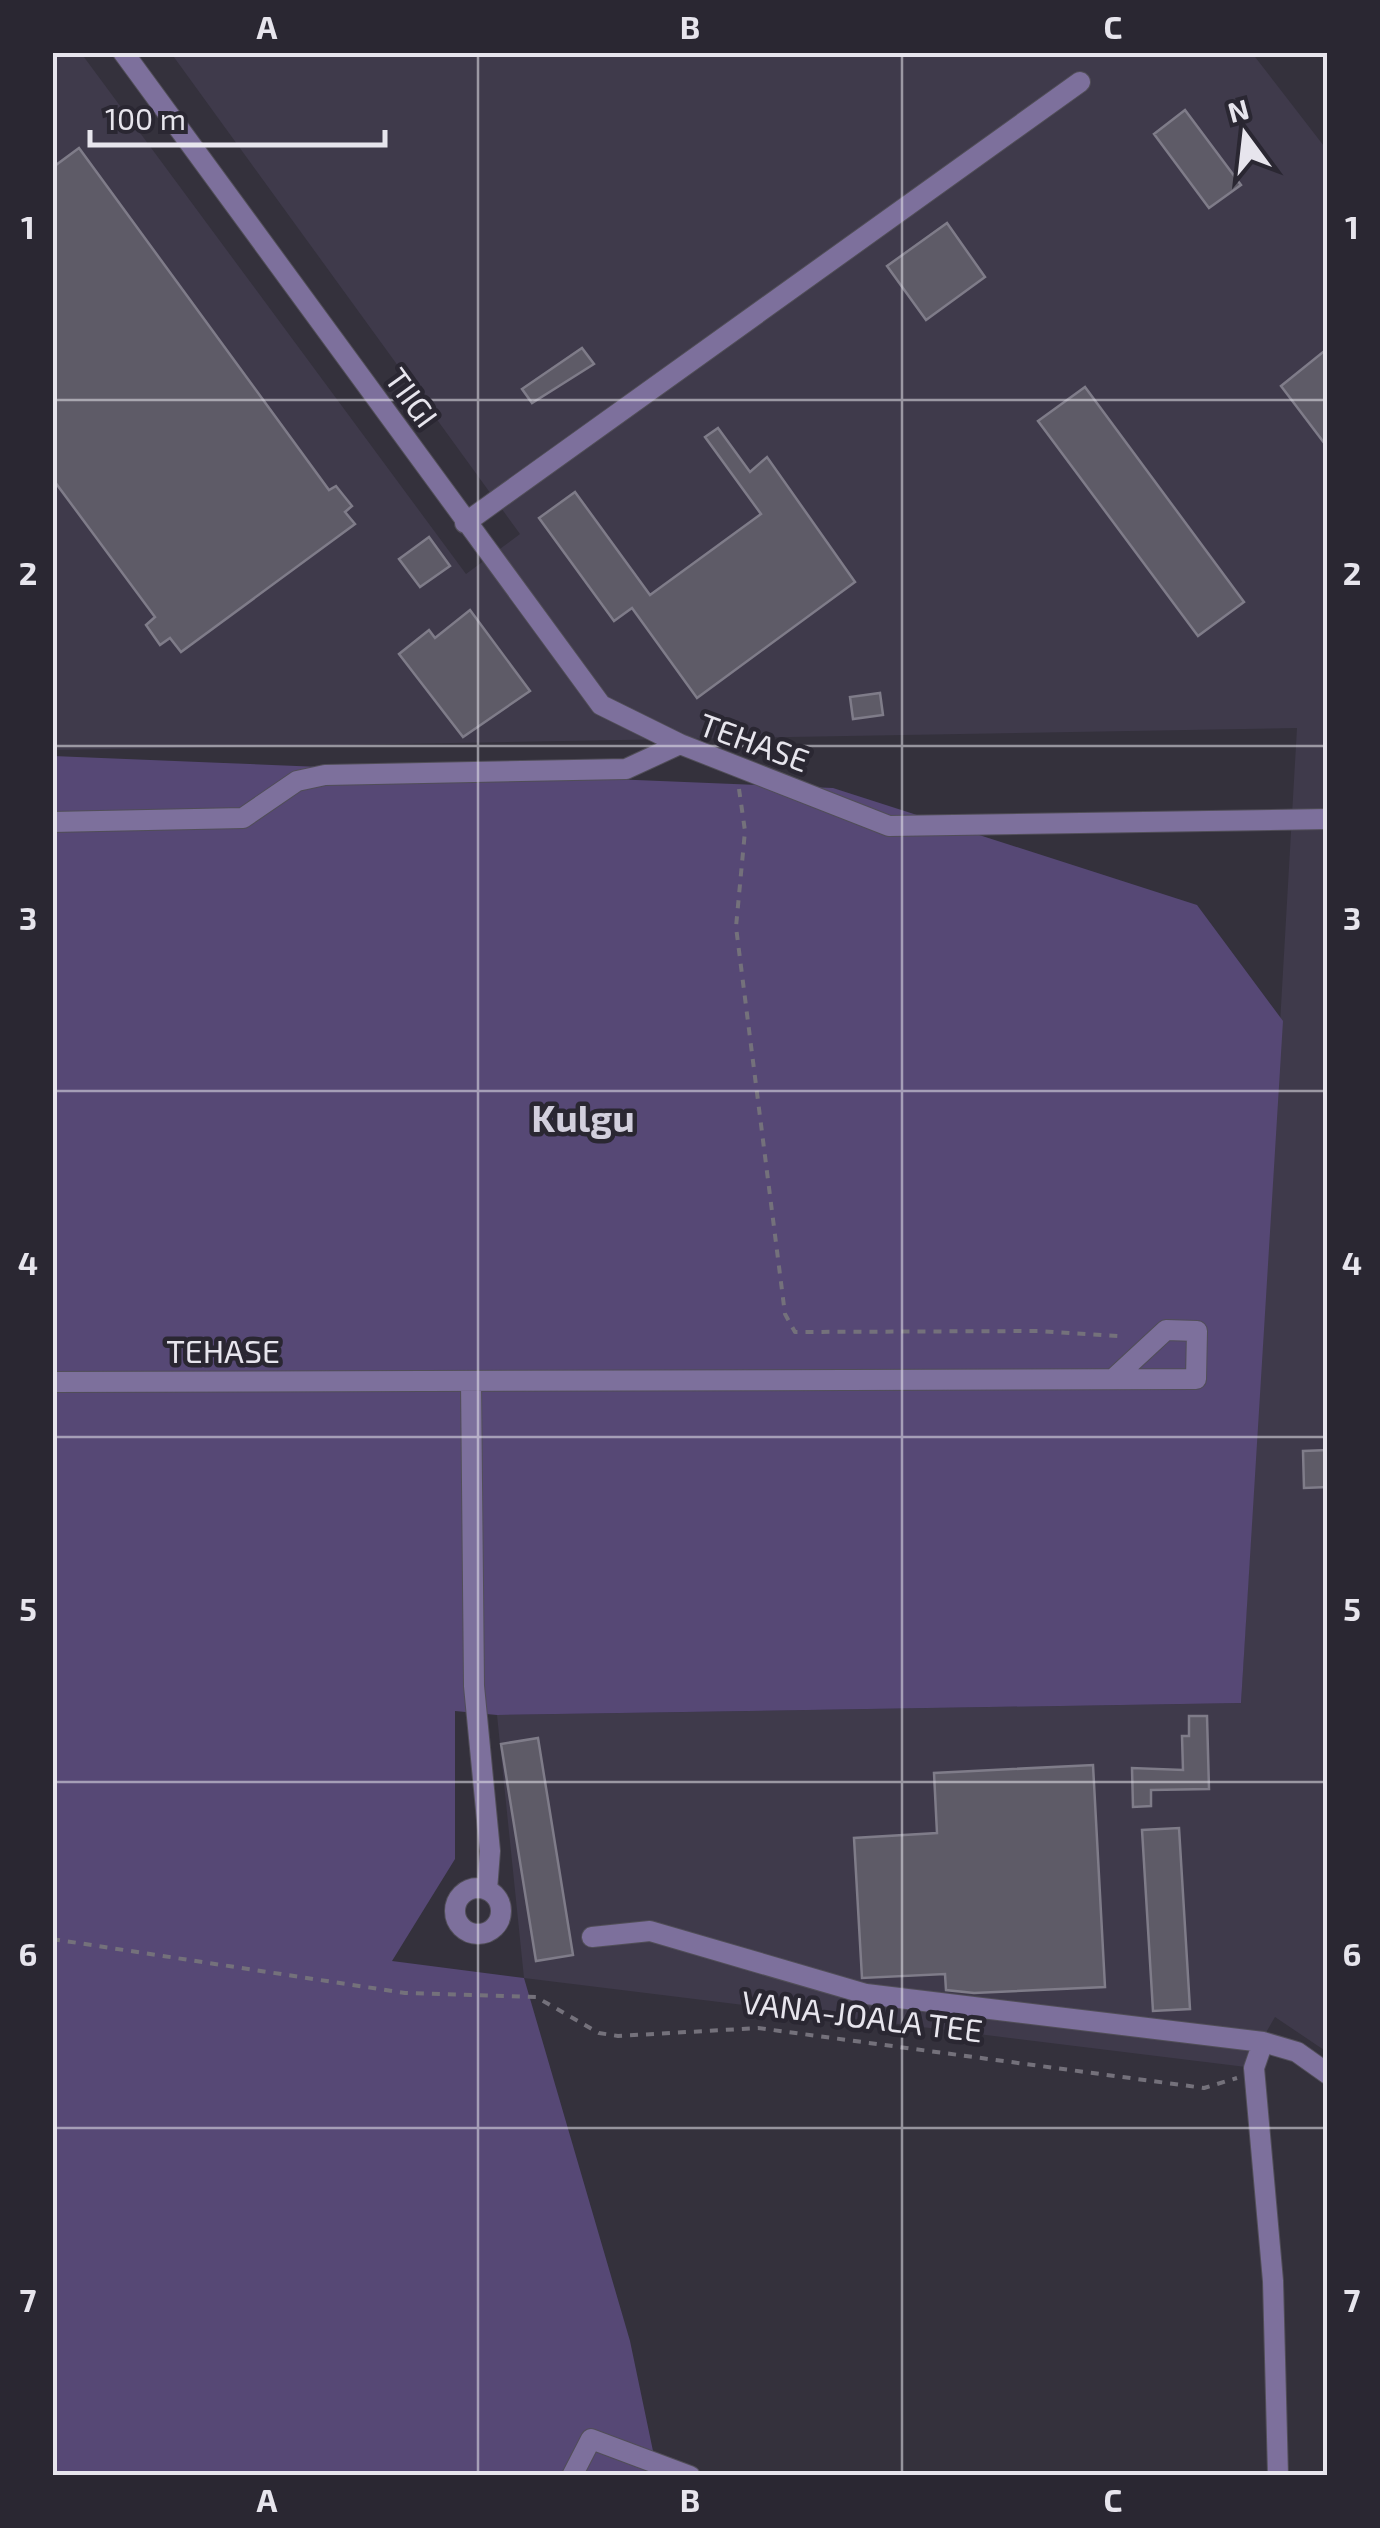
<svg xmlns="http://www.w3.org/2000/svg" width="1380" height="2528" font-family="'Exo 2',sans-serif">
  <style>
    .built { fill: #3f3a4b }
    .green { fill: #564875 }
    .building { fill: #5e5b67; stroke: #7f7c89; stroke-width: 2.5 }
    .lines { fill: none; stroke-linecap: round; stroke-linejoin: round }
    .minor-casing { stroke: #514e58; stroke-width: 22 }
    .path { stroke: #74717b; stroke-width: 4; stroke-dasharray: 8 8; stroke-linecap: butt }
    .minor { stroke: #7d709c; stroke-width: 20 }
    .grid { fill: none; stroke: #e7e5ed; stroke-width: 2.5; stroke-opacity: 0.55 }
    .labels { text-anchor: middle; stroke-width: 9; stroke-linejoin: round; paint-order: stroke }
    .street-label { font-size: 32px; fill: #e7e5ed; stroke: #2a2732 }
    .quarter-label { font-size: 38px; font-weight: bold; fill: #d2cfdd; stroke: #2a2732 }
    .neatline { fill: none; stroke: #e7e5ed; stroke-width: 4 }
    .grid-label { font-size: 32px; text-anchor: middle; font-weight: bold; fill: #e7e5ed }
  </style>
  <rect width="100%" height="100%" fill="#34313c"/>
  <path class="built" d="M52 53H81L466 574 520 534 171 53H1252L1327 150V2052L1275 2017 1246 2067 524 1978 497 1715 1241 1703 1297 728 53 750Z"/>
  <path class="green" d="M53 756 833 788 1197 905 1283 1021 1241 1703 497 1715 455 1711V1859L392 1961 524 1978 630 2341 658 2475 53 2476Z"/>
  <path class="building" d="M1185 110 1241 185 1209 208 1154 134Z
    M79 148 329 490 336 486 352 506 345 512 355 524 181 652 170 638 160 645 146 625 155 617 52 478V168Z
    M947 223 985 277 926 320 887 266Z
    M582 348 594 364 532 403 522 389Z
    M1328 348V448L1281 386Z
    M1085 387 1244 602 1198 636 1038 421Z
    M718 428 750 472 767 457 855 582 697 698 632 608 614 621 539 518 575 492 650 595 761 514 705 437Z
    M429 537 450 566 420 587 399 559Z
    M470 610 530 691 463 737 399 654 429 630 435 638Z
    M880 693 883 715 853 719 850 697Z
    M1328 1450V1487L1304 1488 1303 1451Z
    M1189 1716H1207L1209 1789 1151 1790V1806L1133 1807 1132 1768 1183 1770 1182 1736H1189Z
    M538 1738 573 1955 536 1961 501 1744Z
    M1093 1765 1105 1987 974 1993 946 1990 945 1974 862 1978 854 1838 937 1833 934 1773Z
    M1179 1828 1190 2009 1153 2011 1142 1830Z"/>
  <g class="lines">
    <g class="minor-casing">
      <path id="minor" d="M123 52 601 705 680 744
        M465 523 1080 82
        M52 822 243 818 297 781 325 775 626 769 680 744 889 826 1328 819
        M471 1381 474 1686 490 1851 487 1890
        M52 1382 1196 1379 1197 1331 1166 1330 1113 1379
        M455 1911a23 23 0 1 1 46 0a23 23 0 1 1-46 0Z
        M592 1937 650 1931 866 1994 1263 2042 1297 2052 1328 2074
        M1263 2042 1254 2068 1273 2281 1278 2476
        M572 2476 591 2439 690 2476"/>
    </g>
    <path class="path" d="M739 789 745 831 736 927 785 1314 795 1332 1039 1331 1118 1336
      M52 1939 405 1993 536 1997 599 2033 618 2036 758 2028 1204 2088 1237 2078"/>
    <use href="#minor" class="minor"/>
  </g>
  <path class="grid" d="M478 52V2476M902 52V2476M52 400H1328M52 746H1328M52 1091H1328M52 1437H1328M52 1782H1328M52 2128H1328"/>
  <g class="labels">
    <g class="street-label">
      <text transform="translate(411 398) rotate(54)" y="11">TIIGI</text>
      <text transform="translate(754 743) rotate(20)" y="11">TEHASE</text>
      <text x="223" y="1363">TEHASE</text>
      <text transform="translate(862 2017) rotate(7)" y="11">VANA-JOALA TEE</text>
    </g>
    <g class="quarter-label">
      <text x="583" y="1132">Kulgu</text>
    </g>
  </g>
  <rect width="1380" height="2528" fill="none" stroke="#2a2732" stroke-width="110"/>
  <g transform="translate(1245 135) rotate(345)" stroke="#2a2732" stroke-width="8" paint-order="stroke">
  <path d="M0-8L18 38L0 25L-18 38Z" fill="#e7e5ed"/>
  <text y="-15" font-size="28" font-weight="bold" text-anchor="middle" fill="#e7e5ed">N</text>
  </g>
  <path d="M90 130v15h295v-15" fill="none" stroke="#e7e5ed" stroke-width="5"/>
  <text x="105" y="130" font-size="30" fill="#e7e5ed" stroke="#2a2732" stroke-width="8" paint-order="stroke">100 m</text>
  <rect x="55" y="55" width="1270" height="2418" class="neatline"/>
  <g class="grid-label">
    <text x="267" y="39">A</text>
    <text x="690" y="39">B</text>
    <text x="1113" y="39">C</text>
    <text x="28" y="239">1</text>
    <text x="1352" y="239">1</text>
    <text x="28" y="585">2</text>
    <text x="1352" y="585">2</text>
    <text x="28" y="930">3</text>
    <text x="1352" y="930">3</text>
    <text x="28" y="1275">4</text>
    <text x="1352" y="1275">4</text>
    <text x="28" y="1621">5</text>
    <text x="1352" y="1621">5</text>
    <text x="28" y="1966">6</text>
    <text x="1352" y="1966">6</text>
    <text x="28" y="2312">7</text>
    <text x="1352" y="2312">7</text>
    <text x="267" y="2512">A</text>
    <text x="690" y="2512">B</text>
    <text x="1113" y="2512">C</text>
  </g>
</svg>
